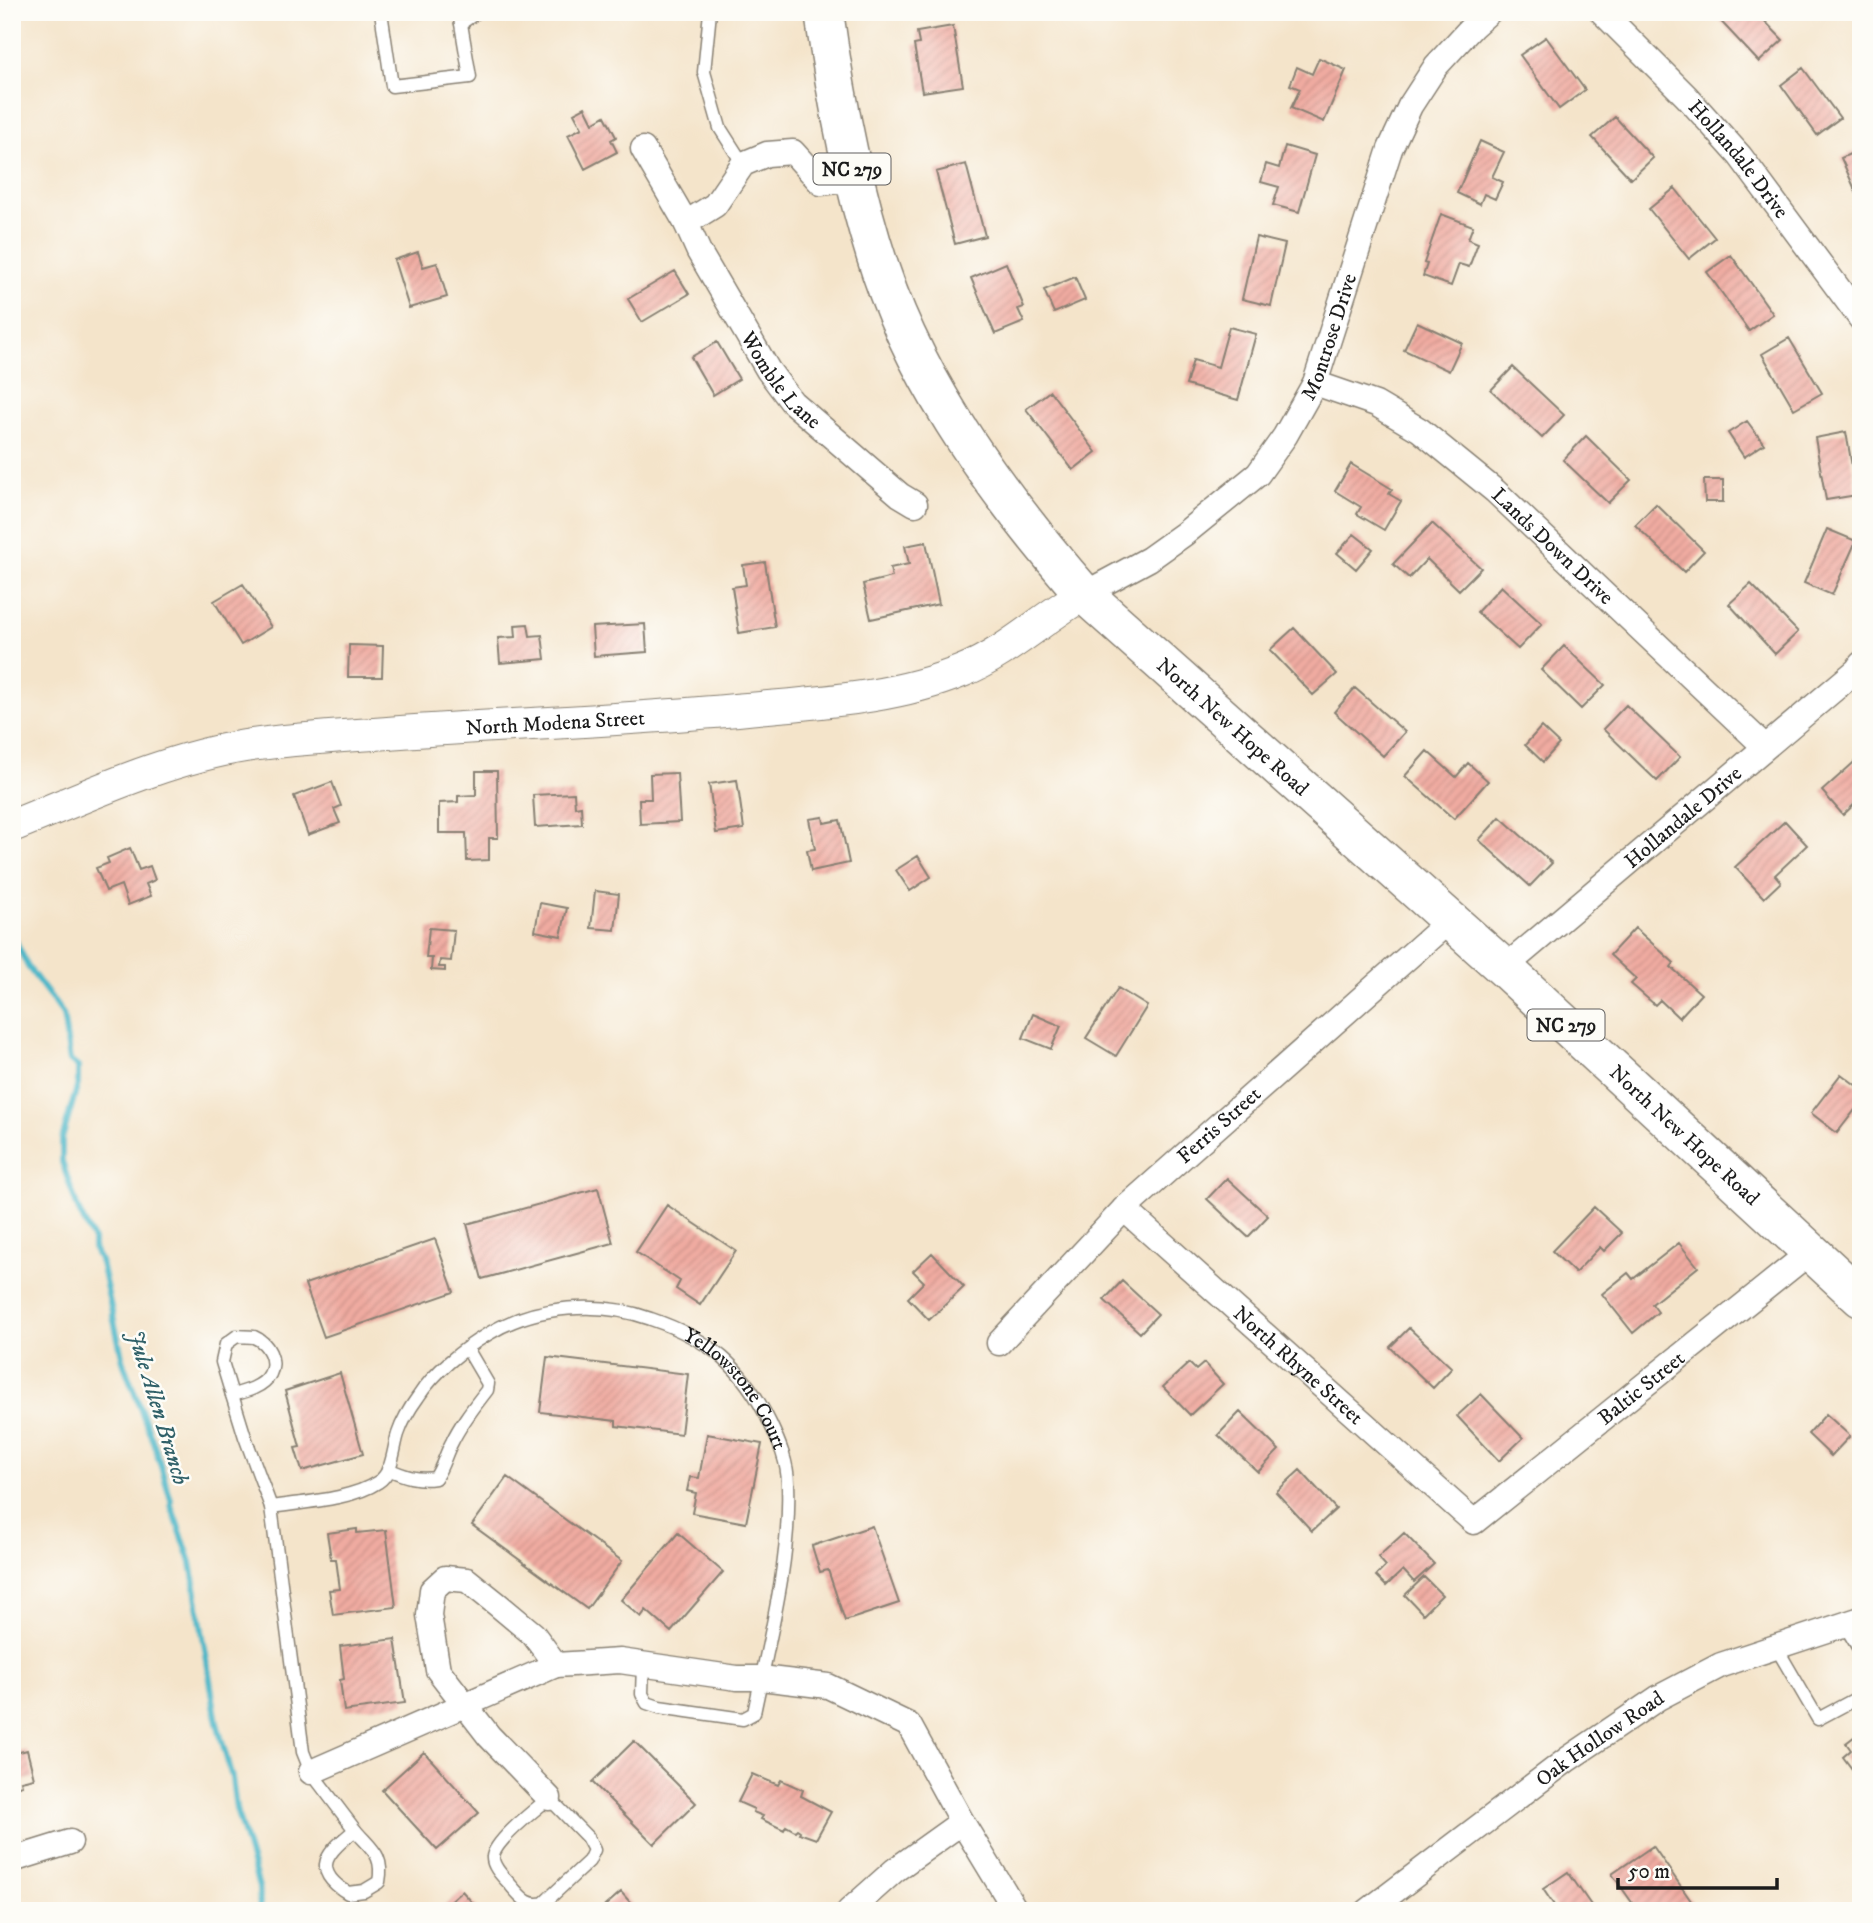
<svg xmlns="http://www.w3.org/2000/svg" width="1873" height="1923" font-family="'IM FELL DW Pica',serif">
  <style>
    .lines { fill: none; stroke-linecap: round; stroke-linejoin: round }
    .stream { stroke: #4ab6c7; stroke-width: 6 }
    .building { fill: url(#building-hatch) }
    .service-casing { stroke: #888073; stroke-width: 15 }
    .minor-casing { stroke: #888073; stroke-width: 27 }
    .tertiary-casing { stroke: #888073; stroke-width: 34 }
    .primary-casing { stroke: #888073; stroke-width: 41 }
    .service { stroke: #fff; stroke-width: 12 }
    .minor { stroke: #fff; stroke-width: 24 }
    .tertiary { stroke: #fff; stroke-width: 32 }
    .primary { stroke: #fff; stroke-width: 38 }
    .labels { text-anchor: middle; stroke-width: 5; stroke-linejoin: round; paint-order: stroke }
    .shield { fill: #fdfcf7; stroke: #605f5e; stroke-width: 2 }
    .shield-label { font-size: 19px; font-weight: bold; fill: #1c1c1c }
    .street-label { font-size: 21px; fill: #1c1c1c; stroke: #fdfcf7 }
    .water-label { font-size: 23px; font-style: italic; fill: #316169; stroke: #fdfcf7 }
  </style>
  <defs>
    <pattern id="building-hatch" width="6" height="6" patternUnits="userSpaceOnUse" patternTransform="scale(1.75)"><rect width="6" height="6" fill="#f0aba1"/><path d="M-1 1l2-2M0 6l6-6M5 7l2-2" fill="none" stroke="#cd938a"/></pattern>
  </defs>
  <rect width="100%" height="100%" fill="#fdfcf7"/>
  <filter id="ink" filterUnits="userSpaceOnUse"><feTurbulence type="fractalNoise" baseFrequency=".0143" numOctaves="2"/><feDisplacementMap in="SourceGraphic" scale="14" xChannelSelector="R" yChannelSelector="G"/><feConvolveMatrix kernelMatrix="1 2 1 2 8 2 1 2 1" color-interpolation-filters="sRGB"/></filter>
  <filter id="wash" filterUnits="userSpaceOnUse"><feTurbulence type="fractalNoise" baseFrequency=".00686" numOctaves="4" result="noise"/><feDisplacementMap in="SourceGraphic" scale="28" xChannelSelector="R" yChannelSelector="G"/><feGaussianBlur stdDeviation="1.57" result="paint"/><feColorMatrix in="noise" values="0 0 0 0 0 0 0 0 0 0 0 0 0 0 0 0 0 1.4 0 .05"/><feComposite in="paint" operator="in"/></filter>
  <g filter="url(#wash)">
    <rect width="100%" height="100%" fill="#f4e4ca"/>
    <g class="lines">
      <path class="stream" d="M12 933 28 967 63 1014 70 1061 78 1067V1084L62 1139V1162L78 1209 93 1240V1248L101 1263 124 1365 155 1447 171 1500V1505L191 1562 217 1723 232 1778 236 1809 259 1887 260 1911"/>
    </g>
    <g id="blocks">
      <path class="building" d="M1716 12H1756L1783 40 1759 62 1714 14Z
        M953 26 963 86 922 92 914 45 919 44 917 32Z
        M1546 37 1585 90 1559 109 1520 55Z
        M1319 58 1346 70 1324 122 1291 108 1300 89 1290 85 1297 67 1312 74Z
        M1803 68 1840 118 1817 135 1781 85Z
        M585 107 593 123 605 116 616 137 611 140 617 152 585 169 568 135 582 128 574 113Z
        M1615 117 1653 158 1631 179 1592 137Z
        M1480 141 1504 152 1492 177 1503 182 1495 199 1484 194 1480 204 1457 193Z
        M1285 146 1315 155 1299 212 1273 205 1279 187 1261 182 1266 164 1279 168Z
        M1861 149V203L1841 158Z
        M966 164 985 236 955 244 936 172Z
        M1675 188 1715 238 1689 259 1649 209Z
        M1441 214 1473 226 1468 239 1478 243 1469 267 1459 264 1451 286 1423 276 1427 264 1424 263Z
        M1256 237 1285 244 1271 306 1242 299Z
        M418 252 423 267 437 263 447 297 409 308 394 260Z
        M1731 255 1773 314 1749 331 1707 272Z
        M1006 263 1024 307 1018 309 1024 322 995 334 971 278Z
        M675 271 689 294 642 322 628 299Z
        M1075 277 1085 300 1054 313 1044 290Z
        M1417 322 1462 343 1449 371 1404 350Z
        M1229 327 1256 334 1238 400 1186 385 1193 360 1218 367Z
        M1789 338 1822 393 1794 409 1762 354Z
        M717 342 739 379 713 395 691 357Z
        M1513 367 1564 415 1542 438 1491 390Z
        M1050 391 1096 452 1073 470 1026 409Z
        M1747 421 1764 444 1744 457 1728 433Z
        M1846 432 1857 495 1826 500 1815 438Z
        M1586 436 1631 480 1608 503 1563 460Z
        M1351 464 1392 489 1389 494 1401 501 1384 530 1357 514 1361 507 1335 491Z
        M1704 480H1723V502H1705Z
        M1656 504 1704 551 1684 572 1635 525Z
        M1432 523 1481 568 1459 590 1427 559 1409 578 1393 564Z
        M1827 529 1856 541 1832 595 1804 583Z
        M1354 534 1373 549 1356 569 1337 553Z
        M926 542 939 604 871 619 863 584 892 577 890 568 909 564 905 546Z
        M765 562 775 627 739 633 732 587 746 585 743 565Z
        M243 584 271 627 241 645 214 601Z
        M1751 584 1798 632 1775 654 1729 604Z
        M1501 586 1542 624 1518 649 1477 612Z
        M528 624 530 636 542 635 545 659 500 663 498 638 516 637 515 625Z
        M645 624 647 652 594 656 592 627Z
        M1294 628 1337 674 1313 695 1270 650Z
        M349 645 383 646 382 677H348Z
        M1564 646 1605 685 1581 709 1541 670Z
        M1355 688 1405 732 1383 756 1334 712Z
        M1626 705 1680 757 1657 781 1603 729Z
        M1541 727 1559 744 1543 762 1525 745Z
        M1427 751 1456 777 1468 763 1488 781 1454 819 1405 776Z
        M1861 756V798L1843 815 1822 791Z
        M476 771H497L498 838H489V860L467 861 466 833H439V803L458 802V796L476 795Z
        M677 773 680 822 640 824 639 799H651L650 774Z
        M737 780 744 829 716 833 709 784Z
        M332 782 341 806 334 809 340 823 308 835 294 796Z
        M574 793 575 807 581 806 582 824 535 827 533 795Z
        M823 817 824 823 840 820 849 863 811 871 807 850 815 849 809 819Z
        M1500 817 1552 863 1530 886 1479 840Z
        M1785 821 1807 845 1775 875 1781 882 1764 898 1735 867Z
        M130 848 139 870 150 866 155 880 146 884 151 896 128 905 121 885 106 891 96 868 109 863 107 858Z
        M918 856 931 877 910 891 896 870Z
        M595 891 619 894 615 930 591 928Z
        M540 903 567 908 561 936 535 931Z
        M429 928 454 930 451 961 440 960 439 967H445V971L431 970 432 958H426Z
        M1635 928 1674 963 1671 967 1701 994 1679 1018 1660 1000 1655 1005 1631 984 1636 979 1610 955Z
        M1118 988 1147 1006 1116 1056 1086 1038Z
        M1033 1014 1061 1026 1051 1049 1023 1038Z
        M1841 1074 1861 1089V1102L1837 1133 1811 1113Z
        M1227 1178 1268 1216 1248 1237 1207 1199Z
        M598 1188 613 1243 482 1279 467 1224Z
        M667 1205 736 1251 700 1305 676 1289 680 1281 636 1252Z
        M1594 1207 1622 1233 1604 1251 1600 1247 1575 1273 1552 1251Z
        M435 1239 454 1292 324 1337 305 1284Z
        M1679 1243 1698 1267 1652 1304 1658 1312 1633 1333 1602 1294 1628 1273 1633 1279Z
        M932 1253 964 1287 929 1320 908 1298 924 1282 913 1271Z
        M1122 1281 1158 1314 1140 1333 1104 1300Z
        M1409 1328 1452 1368 1433 1388 1390 1347Z
        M547 1357 688 1374 681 1434 616 1426V1421L540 1412Z
        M1189 1363 1196 1370 1204 1363 1223 1384 1190 1415 1163 1387Z
        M340 1373 363 1454 302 1471 295 1448 300 1447 285 1391Z
        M1481 1394 1523 1438 1499 1461 1457 1416Z
        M1240 1412 1279 1450 1258 1472 1218 1435Z
        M1826 1414 1850 1436 1831 1456 1808 1434Z
        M707 1434 762 1444 746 1523 692 1513 696 1493 687 1491 690 1477 699 1478Z
        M1300 1470 1336 1509 1312 1531 1276 1492Z
        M507 1477 622 1561 587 1609 472 1525Z
        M872 1526 899 1603 845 1621 828 1570 820 1572 812 1546Z
        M357 1529V1533L386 1530 396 1607 333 1615 329 1590 340 1589 336 1559H331L327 1533Z
        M678 1533 723 1572 671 1632 646 1610 641 1617 621 1600Z
        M1404 1533 1434 1564 1414 1582 1403 1570 1386 1586 1376 1576 1386 1566 1378 1557Z
        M1424 1577 1442 1595 1423 1614 1405 1595Z
        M395 1639 405 1703 344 1711 340 1680 344 1679 340 1646Z
        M1859 1733 1861 1735V1781L1843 1757 1851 1750 1846 1743Z
        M634 1741 696 1803 654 1844 592 1782Z
        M27 1750 34 1778 21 1781 22 1785 12 1788V1754Z
        M424 1752 479 1813 437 1850 382 1790Z
        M752 1774 778 1785 781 1780 803 1790 801 1796 831 1812 816 1839 799 1833 800 1831 797 1829 795 1831 786 1826 784 1830 761 1819 763 1816 753 1812 754 1809 738 1802Z
        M1653 1846 1698 1911H1638L1612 1874Z
        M1568 1872 1595 1911H1558L1543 1889Z
        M462 1891 480 1911H439Z
        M621 1892 638 1911H599Z"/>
    </g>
  </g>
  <g filter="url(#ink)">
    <use href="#blocks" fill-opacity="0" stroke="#888073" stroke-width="2"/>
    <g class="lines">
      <g class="service-casing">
        <g id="service">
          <path d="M381 12 392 86 470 77 459 12"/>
          <path d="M710 12 704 72 720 128 743 164"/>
          <path d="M461 23 477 12"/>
          <path d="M237 1336C242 1337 249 1336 254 1337 268 1343 277 1360 270 1374 264 1387 244 1392 232 1395L222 1362 226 1344Z"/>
          <path d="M232 1395 245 1437 271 1507 303 1752 311 1772 355 1830"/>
          <path d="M388 1469C404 1476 418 1481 435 1478 443 1467 445 1455 452 1442 461 1423 474 1407 487 1390L488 1384 468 1350"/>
          <path id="s1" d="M271 1507C303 1502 351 1500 378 1482 393 1473 393 1449 398 1434 402 1422 410 1408 418 1397 434 1372 463 1349 488 1334 535 1305 600 1300 651 1319 710 1339 743 1367 770 1423 779 1442 788 1463 788 1484 791 1559 769 1640 754 1713L743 1719 659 1707 647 1703 642 1694 643 1664"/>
          <path d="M1844 1624 1861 1652"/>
          <path d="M1776 1647 1818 1719 1861 1696"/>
          <path d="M549 1798 587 1837 594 1850 589 1861 544 1903C529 1907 523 1899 513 1888 507 1880 492 1868 493 1857 494 1841 536 1809 549 1798Z"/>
          <path d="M355 1830C372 1850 384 1855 379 1882L364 1891 348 1893C309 1869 328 1852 355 1830Z"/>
        </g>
      </g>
      <g class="minor-casing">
        <g id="minor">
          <path id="s2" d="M1602 12 1687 97 1740 156 1861 319"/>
          <path id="s3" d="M643 149 686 223 699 252 768 370 792 402 900 495 915 504"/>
          <path d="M686 223 715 205 743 164 767 154 793 152 821 183 854 179"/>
          <path id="s4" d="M1315 383 1376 404 1420 430 1495 491 1764 746"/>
          <path id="s5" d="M1084 594 1149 559 1184 534 1258 474 1285 436 1315 383 1390 149 1410 106 1436 66 1472 27 1489 12"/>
          <path id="s6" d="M1504 968 1857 670 1861 664"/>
          <path id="s7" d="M1124 1209 1474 1522 1810 1252"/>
          <path id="s8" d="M999 1343 1124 1209 1450 920"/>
          <path d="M311 1772 556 1665"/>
          <path d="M549 1798 489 1736 438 1670 429 1615 432 1590 445 1578 467 1580 497 1604 533 1634 556 1665 620 1661 737 1678H761L828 1686 909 1725 962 1822 1016 1911"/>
          <path d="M12 1860 70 1842"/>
          <path d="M849 1911 895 1870 962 1822"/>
          <path id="s9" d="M1368 1911 1568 1759 1658 1698 1721 1665 1861 1619"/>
        </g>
      </g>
      <g class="tertiary-casing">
        <g id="tertiary">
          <path id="s10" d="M12 826C87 796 164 759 245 746 296 738 349 736 401 732 516 724 632 720 747 709 819 702 894 699 962 671 1007 653 1042 618 1084 594"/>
        </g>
      </g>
      <g class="primary-casing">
        <g id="primary">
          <path id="s11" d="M824 12C836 100 853 188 881 272 921 391 1003 501 1084 594L1504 968 1861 1298"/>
        </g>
      </g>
      <use href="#service" class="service"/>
      <use href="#minor" class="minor"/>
      <use href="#tertiary" class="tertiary"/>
      <use href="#primary" class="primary"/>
    </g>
  </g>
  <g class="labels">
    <g class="shield">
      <rect x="813.5" y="153.5" width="77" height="31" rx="5"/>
      <rect x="1527.5" y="1009.5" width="77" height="31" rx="5"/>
    </g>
    <g class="shield-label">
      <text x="852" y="176">NC 279</text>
      <text x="1566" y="1032">NC 279</text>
    </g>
    <g class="street-label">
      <text dy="7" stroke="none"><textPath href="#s2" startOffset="201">Hollandale Drive</textPath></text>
      <text dy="7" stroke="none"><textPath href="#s5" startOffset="368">Montrose Drive</textPath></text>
      <text dy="7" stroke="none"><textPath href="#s3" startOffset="270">Womble Lane</textPath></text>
      <text dy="7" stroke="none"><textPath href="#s4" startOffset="292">Lands Down Drive</textPath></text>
      <text dy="7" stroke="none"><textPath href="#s10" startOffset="558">North Modena Street</textPath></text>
      <text dy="7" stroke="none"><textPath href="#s11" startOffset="849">North New Hope Road</textPath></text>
      <text dy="7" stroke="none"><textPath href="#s6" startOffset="234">Hollandale Drive</textPath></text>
      <text dy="7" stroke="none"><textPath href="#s8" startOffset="310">Ferris Street</textPath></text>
      <text dy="7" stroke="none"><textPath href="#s11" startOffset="1458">North New Hope Road</textPath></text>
      <text dy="7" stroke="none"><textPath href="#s7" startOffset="234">North Rhyne Street</textPath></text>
      <text dy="7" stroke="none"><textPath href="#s7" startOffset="684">Baltic Street</textPath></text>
      <text dy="7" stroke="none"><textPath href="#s1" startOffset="584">Yellowstone Court</textPath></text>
      <text dy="7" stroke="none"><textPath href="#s9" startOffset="289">Oak Hollow Road</textPath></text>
    </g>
    <g class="water-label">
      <text transform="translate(159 1407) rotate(73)" y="8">Jule Allen Branch</text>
    </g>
  </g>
  <rect width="1873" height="1923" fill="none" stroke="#fdfcf7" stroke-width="42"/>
  <path d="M1618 1878v10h159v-10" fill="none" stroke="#1c1c1c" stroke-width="3.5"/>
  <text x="1628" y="1878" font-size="21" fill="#1c1c1c" stroke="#fdfcf7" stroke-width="5" paint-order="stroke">50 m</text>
</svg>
